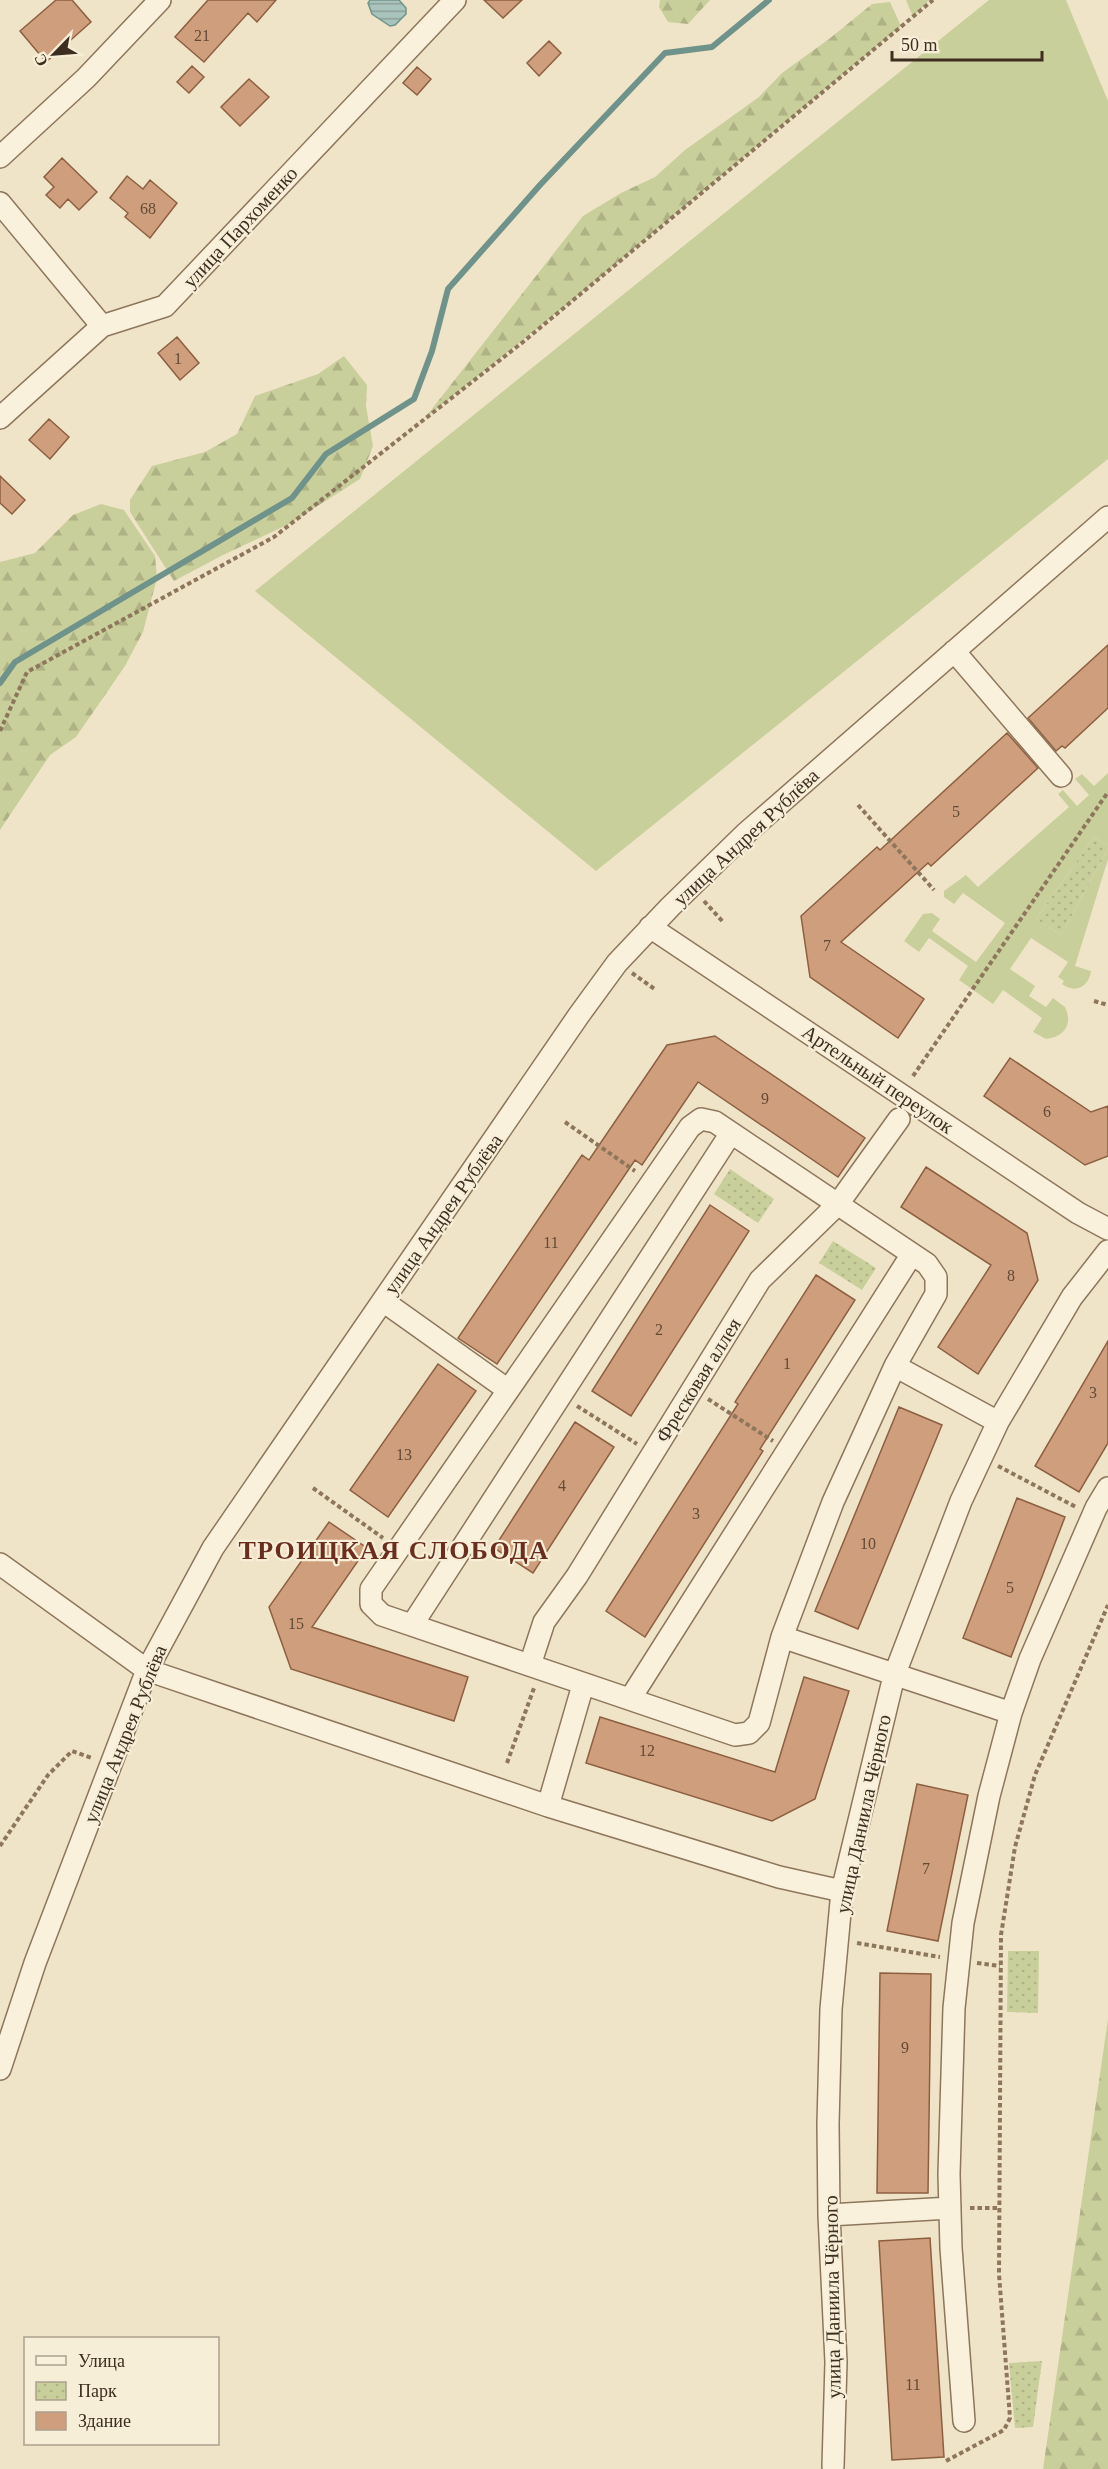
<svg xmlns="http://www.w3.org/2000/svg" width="1108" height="2469" font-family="Georgia,serif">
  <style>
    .grass { fill: #c9cf9b }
    .forest { fill: url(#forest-firs) }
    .park { fill: url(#park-dots) }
    .water { fill: url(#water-rules); stroke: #6f938a; stroke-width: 1.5 }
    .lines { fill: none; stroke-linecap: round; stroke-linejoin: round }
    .stream { stroke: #6f938a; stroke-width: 6 }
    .building { fill: #cf9f7d; stroke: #8d5f41; stroke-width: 1.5 }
    .minor-casing { stroke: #8d765c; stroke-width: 24 }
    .path { stroke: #8d765c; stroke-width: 4; stroke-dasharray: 4.5 3; stroke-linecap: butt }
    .minor { stroke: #faf1dc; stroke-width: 21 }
    .labels { text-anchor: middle; stroke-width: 4.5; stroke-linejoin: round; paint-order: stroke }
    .number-label { font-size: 16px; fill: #624a37 }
    .street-label { font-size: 20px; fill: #3d2e20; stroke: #f7eed8 }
    .district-label { font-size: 26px; font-weight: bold; letter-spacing: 1.5px; fill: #6b2e1e; stroke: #f7eed8 }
  </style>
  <defs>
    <pattern id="forest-firs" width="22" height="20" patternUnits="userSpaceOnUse" patternTransform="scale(1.5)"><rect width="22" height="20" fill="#c9cf9b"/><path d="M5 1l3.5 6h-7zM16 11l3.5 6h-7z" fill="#aeb285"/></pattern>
    <pattern id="park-dots" width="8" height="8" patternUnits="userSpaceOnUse" patternTransform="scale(1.5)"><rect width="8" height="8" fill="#c9cf9b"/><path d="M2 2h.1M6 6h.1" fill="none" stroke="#aeb285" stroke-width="1.8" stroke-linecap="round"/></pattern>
    <pattern id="water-rules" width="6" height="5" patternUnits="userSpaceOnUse" patternTransform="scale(1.5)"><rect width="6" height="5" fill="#a9c4bc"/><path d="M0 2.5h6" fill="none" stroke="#8ba098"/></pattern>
  </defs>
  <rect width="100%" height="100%" fill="#f0e4c8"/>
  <path class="grass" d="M989 0H1066L1108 101V459L596 871 255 591Z
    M1108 773V845L1094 837 1036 919 1061 935 1108 849V859L1075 966 1091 971C1089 987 1075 994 1062 984L1064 981 1058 977 1068 962 1031 938 1010 969 1035 986 1029 996 1046 1007 1053 998 1065 1007C1073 1024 1065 1037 1046 1039L1033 1032 1042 1018 1003 990 993 1004 959 980 968 966 929 938 919 952 904 941 923 914 932 913 940 919 932 931 976 962 1005 923 963 893 954 904 944 897V891L966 875 978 887 1069 807 1058 794 1063 790 1077 806 1089 795 1075 779 1082 774 1094 786Z"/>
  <path class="forest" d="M660 0H710L688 24 668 22 659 7Z
    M906 0H929L913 17Z
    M890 2 901 26 564 307 424 419 583 216 621 193 655 177 685 150 759 97 782 73 829 39 872 4Z
    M344 356 367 385 366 406 373 446 360 479 291 523 221 556 174 581 130 512V500L152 466 205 452 237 434 255 396 318 374Z
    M101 504 124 510 155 556 157 578 143 632 125 666 76 737 50 755 0 830V562L35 553 73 515Z
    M1108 2019V2469H1043Z"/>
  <path class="park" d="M1094 837 1108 845V849L1061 935 1036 919Z
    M730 1169 774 1199 758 1223 714 1194Z
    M833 1241 876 1268 862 1290 819 1263Z
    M1008 1951H1039L1038 2013 1007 2012Z
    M1042 2361 1033 2427 1015 2428 1009 2363Z"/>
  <path class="water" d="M370 0H399L406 8V14L395 25 390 26 372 14 368 3Z"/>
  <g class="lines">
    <path class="stream" d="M0 683 15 662 292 498 326 454 414 399 432 351 448 289 540 185 665 53 712 47 769 0"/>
  </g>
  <path class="building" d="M56 0H72L91 22 46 62 20 31Z
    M208 0H276L257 22 248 13 204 62 175 37Z
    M484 0H522L503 18Z
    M549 41 561 53 539 76 527 63Z
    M192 66 204 77 189 93 177 82Z
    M417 67 431 79 417 95 403 83Z
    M249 79 269 97 240 126 221 107Z
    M62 158 97 192 79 210 68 199 60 208 46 195 54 187 44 177Z
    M127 176 143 189 150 180 177 203 150 238 125 217 128 213 110 198Z
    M177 337 199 363 180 380 158 353Z
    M49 419 69 437 50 459 29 440Z
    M0 476 25 500 12 514 0 503Z
    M1108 645V708L1065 748 1062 746 1056 751 1028 718Z
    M1007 733 1038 768 931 866 928 863 841 942 924 999 898 1038 810 977 801 916 877 847 880 850Z
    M715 1036 865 1138 838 1177 698 1082 642 1165 635 1160 497 1364 458 1338 582 1155 589 1160 667 1045Z
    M1010 1058 1091 1112 1108 1106V1156L1085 1165 984 1096Z
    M926 1167 1027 1233 1038 1280 978 1374 938 1347 991 1265 901 1207Z
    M710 1205 749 1231 631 1416 592 1391Z
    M816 1275 855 1300 760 1449 763 1451 645 1637 606 1611 738 1404 735 1402Z
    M1108 1341V1443L1079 1492 1035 1466Z
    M438 1364 476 1391 388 1517 350 1490Z
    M899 1407 942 1425 858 1629 815 1611Z
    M575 1422 614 1447 533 1573 494 1548Z
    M1017 1498 1065 1517 1011 1657 963 1638Z
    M329 1522 367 1548 312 1627 468 1677 454 1721 291 1669 269 1607Z
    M804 1677 849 1691 815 1799 772 1821 586 1763 600 1717 775 1772Z
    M917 1784 968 1795 938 1941 887 1931Z
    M880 1973 931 1974 928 2193H877Z
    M930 2238 944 2457 892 2460 879 2241Z"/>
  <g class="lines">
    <g class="minor-casing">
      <path id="minor" d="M0 157 86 78 160 0
        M0 203 102 326
        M0 418 102 326 165 306 455 0
        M954 651 1061 776
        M650 927 1078 1213 1108 1229
        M701 1119 715 1122 927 1264 936 1277V1294L895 1366 833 1502 782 1637 759 1723 749 1733 735 1735 382 1615 371 1604V1589L690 1127Z
        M383 1301 508 1390
        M895 1366 998 1422
        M0 1564 147 1670 548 1806 779 1877 842 1891
        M412 1625 731 1133
        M782 1637 1011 1713 1030 1659 1096 1508 1108 1488
        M530 1665 544 1622 577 1576 760 1280 838 1204 899 1119
        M630 1699 912 1254
        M548 1806 583 1685
        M0 2069 35 1963 147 1670 213 1548 579 1015 617 963 670 907 745 834 1108 517
        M829 2215 950 2208
        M964 2421 951 2248 949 2174 954 2008 963 1923 989 1796 1011 1713
        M833 2466 836 2362 829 2215 828 2124 831 2009 842 1891 894 1676 961 1501 998 1422 1072 1297 1108 1251"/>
    </g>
    <path class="path" d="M0 731 27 672 274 537 523 342 933 0
      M858 805 934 890
      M704 901 724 923
      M632 973 656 990
      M1094 1001 1108 1005
      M913 1076 1108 792
      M565 1122 635 1171
      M708 1399 773 1441
      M577 1406 637 1444
      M998 1466 1076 1507
      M313 1488 383 1538
      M507 1763 534 1688
      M0 1846 48 1775 72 1751 92 1758
      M857 1943 940 1957
      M977 1963 1000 1966
      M970 2208H999
      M946 2461 1004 2430 1010 2418 999 2274 1001 1935 1015 1847 1035 1775 1108 1605"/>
    <use href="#minor" class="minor"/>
  </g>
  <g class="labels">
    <g class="number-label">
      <text x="202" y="41">21</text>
      <text x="148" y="214">68</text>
      <text x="178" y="364">1</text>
      <text x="956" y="817">5</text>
      <text x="827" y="951">7</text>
      <text x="765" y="1104">9</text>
      <text x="1047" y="1117">6</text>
      <text x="551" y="1248">11</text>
      <text x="1011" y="1281">8</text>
      <text x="659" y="1335">2</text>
      <text x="787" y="1369">1</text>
      <text x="1093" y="1398">3</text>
      <text x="404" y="1460">13</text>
      <text x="562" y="1491">4</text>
      <text x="696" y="1519">3</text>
      <text x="868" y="1549">10</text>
      <text x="1010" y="1593">5</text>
      <text x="296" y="1629">15</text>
      <text x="647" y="1756">12</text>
      <text x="926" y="1874">7</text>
      <text x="905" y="2053">9</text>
      <text x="913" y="2390">11</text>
    </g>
    <g class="street-label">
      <text transform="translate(240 227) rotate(-47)" y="7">улица Пархоменко</text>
      <text transform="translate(746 837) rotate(-43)" y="7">улица Андрея Рублёва</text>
      <text transform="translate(878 1079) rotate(34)" y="7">Артельный переулок</text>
      <text transform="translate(443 1214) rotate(-55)" y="7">улица Андрея Рублёва</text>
      <text transform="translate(698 1380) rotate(-58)" y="7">Фресковая аллея</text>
      <text transform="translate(125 1734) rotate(-68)" y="7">улица Андрея Рублёва</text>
      <text transform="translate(863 1814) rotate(-78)" y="7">улица Даниила Чёрного</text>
      <text transform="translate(832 2297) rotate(-91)" y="7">улица Даниила Чёрного</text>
    </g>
    <g class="district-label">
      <text x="394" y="1559">ТРОИЦКАЯ СЛОБОДА</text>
    </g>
  </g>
  <rect x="24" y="2337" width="195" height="108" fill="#f7eed8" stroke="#ada18e" stroke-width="1.5"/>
  <rect x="36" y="2356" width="30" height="9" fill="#faf1dc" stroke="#ada18e" stroke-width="1.5"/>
  <text x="78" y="2367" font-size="18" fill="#3d2e20">Улица</text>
  <rect x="36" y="2382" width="30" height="18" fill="url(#park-dots)" stroke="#ada18e" stroke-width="1.5"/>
  <text x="78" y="2397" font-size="18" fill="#3d2e20">Парк</text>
  <rect x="36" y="2412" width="30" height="18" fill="#cf9f7d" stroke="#ada18e" stroke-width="1.5"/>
  <text x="78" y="2427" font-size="18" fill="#3d2e20">Здание</text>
  <g transform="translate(54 54) rotate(245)" stroke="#f7eed8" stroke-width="4.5" paint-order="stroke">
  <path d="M0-4.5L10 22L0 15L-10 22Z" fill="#3d2e20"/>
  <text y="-9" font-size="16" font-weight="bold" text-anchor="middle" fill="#3d2e20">С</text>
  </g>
  <path d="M892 51v9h150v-9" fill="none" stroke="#3d2e20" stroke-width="3"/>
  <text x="901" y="51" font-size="18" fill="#3d2e20" stroke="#f7eed8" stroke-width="4.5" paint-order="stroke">50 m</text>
</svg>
